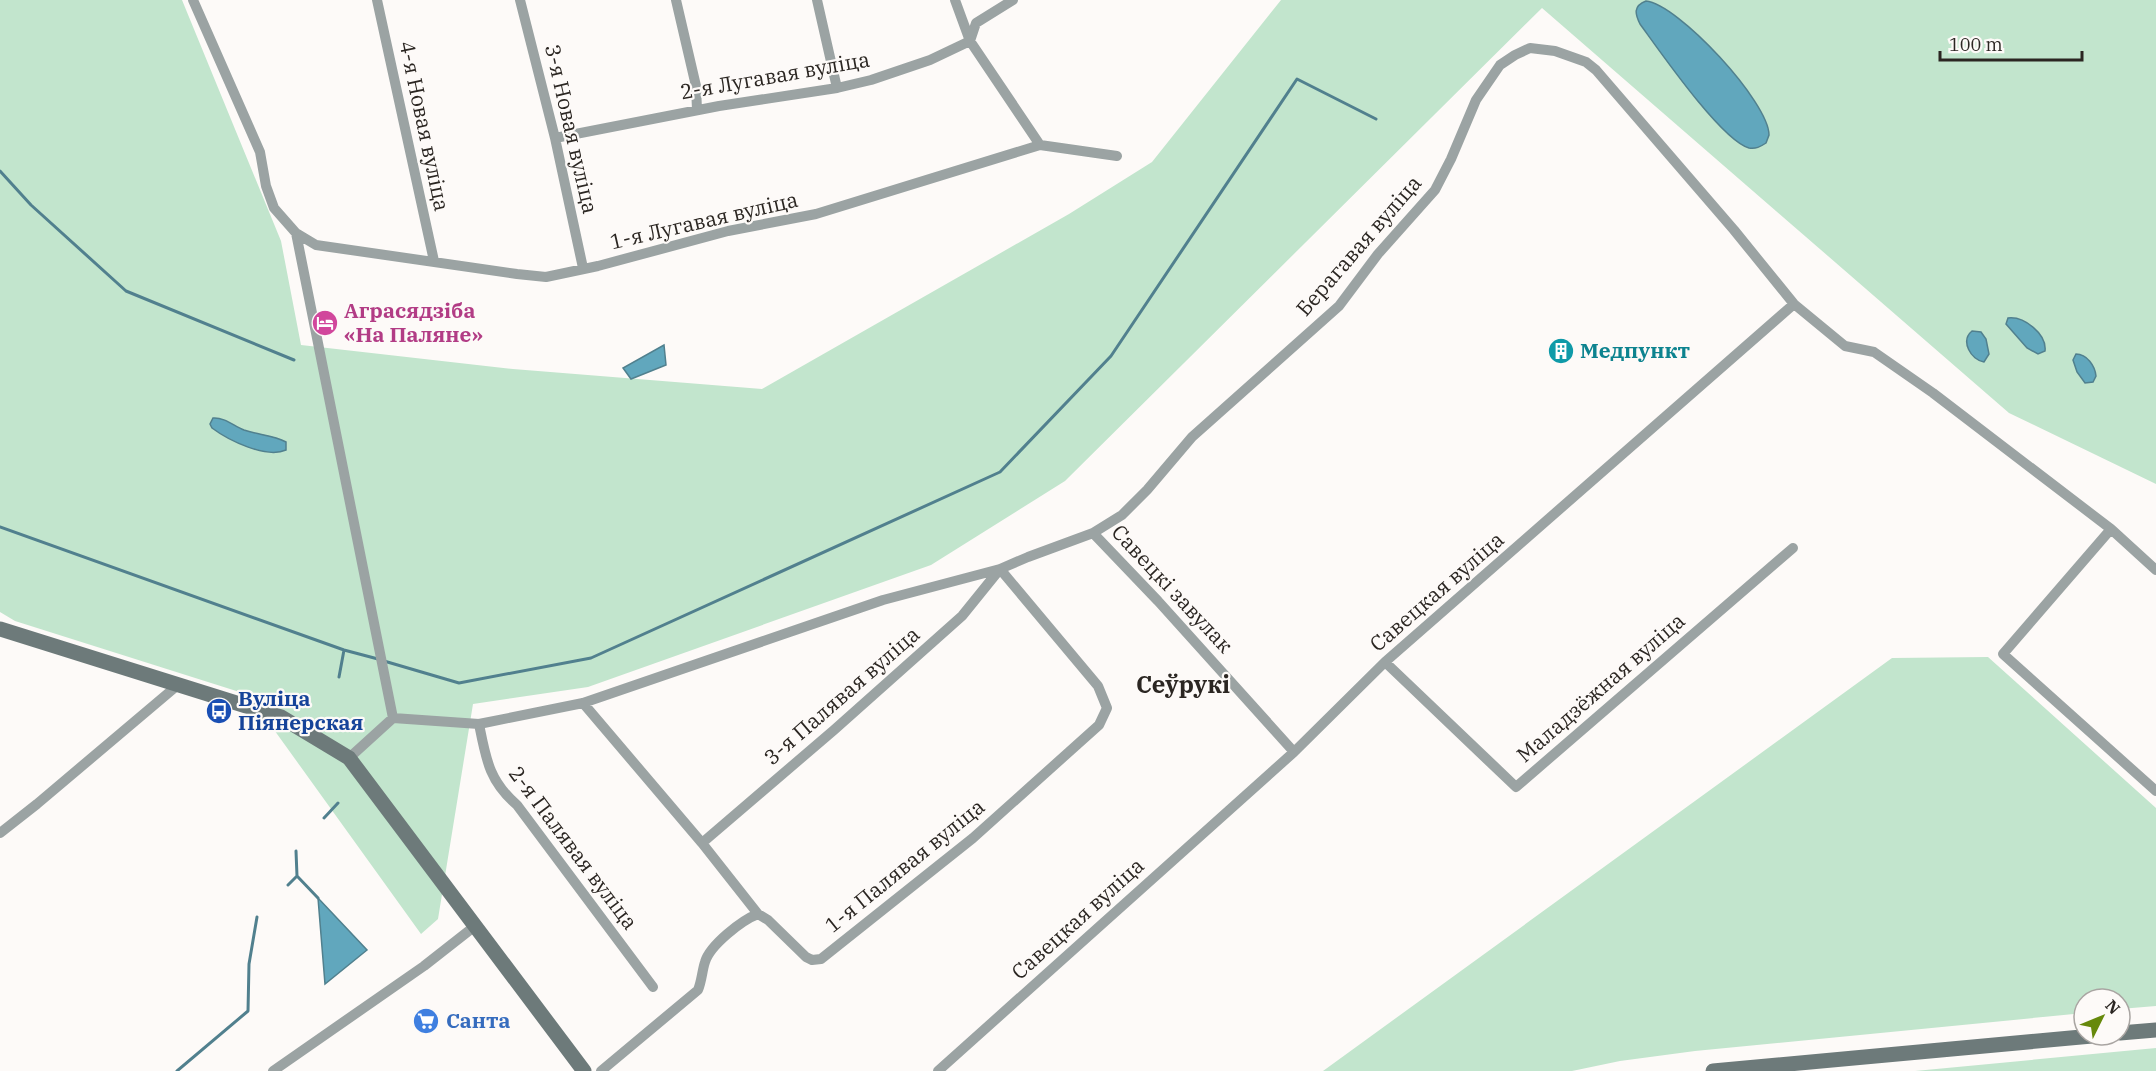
<svg xmlns="http://www.w3.org/2000/svg" width="2156" height="1071" font-family="'IBM Plex Serif',serif">
  <style>
    .green { fill: #c2e5cd }
    .water { fill: #61a7bd; stroke: #51808e; stroke-width: 1.5 }
    .lines { fill: none; stroke-linecap: round; stroke-linejoin: round }
    .stream { stroke: #51808e; stroke-width: 3 }
    .street { stroke: #9ba3a3; stroke-width: 10 }
    .secondary { stroke: #6d7a7a; stroke-width: 15 }
    .labels { text-anchor: middle; stroke-width: 4.5; stroke-linejoin: round; paint-order: stroke }
    .street-label { font-size: 21px; fill: #2b2622; stroke: #fdfaf8 }
    .hotel-label { font-size: 21px; font-weight: bold; fill: #b23c85; stroke: #fdfaf8; text-anchor: start }
    .culture-label { font-size: 21px; font-weight: bold; fill: #0d838f; stroke: #fdfaf8; text-anchor: start }
    .transit-label { font-size: 21px; font-weight: bold; fill: #164399; stroke: #fdfaf8; text-anchor: start }
    .shop-label { font-size: 21px; font-weight: bold; fill: #366cbe; stroke: #fdfaf8; text-anchor: start }
    .quarter-label { font-size: 24px; font-weight: bold; fill: #2b2622; stroke: #fdfaf8 }
  </style>
  <rect width="100%" height="100%" fill="#fdfaf8"/>
  <path class="green" d="M0 0H182L281 241 301 345 513 369 762 389 1069 214 1152 162 1281 0H2156V484L2009 413 1542 8 1065 481 931 565 588 687 473 704 438 919 421 934 249 695 15 621 0 612Z
    M1988 657 2156 808V1006L2120 1009V999H2084V1013L1695 1051 1620 1061 1572 1071H1323L1892 658Z
    M2156 1048V1071H1915Z"/>
  <path class="water" d="M1646 1C1678 4 1769 102 1769 135 1769 135 1766 143 1766 143 1760 147 1756 149 1749 148 1721 140 1659 50 1640 24 1635 14 1633 6 1646 1Z
    M2008 318C2024 316 2047 334 2045 351L2038 354 2027 348 2006 324Z
    M1972 331 1981 332 1986 339 1989 354 1984 362C1971 360 1960 341 1972 331Z
    M664 345 666 365 631 379 623 368Z
    M2076 354C2087 354 2095 366 2096 376L2093 382 2085 383 2077 372 2073 360Z
    M213 418C224 417 234 426 244 430 258 435 273 435 286 442V450C266 459 228 440 212 428L210 424Z
    M318 898 367 950 325 984Z"/>
  <g class="lines">
    <path class="stream" d="M0 171 31 205 126 291 294 360
      M0 527 344 650 378 659
      M384 661 459 683 591 658 1000 472 1111 356 1297 79 1376 119
      M339 677 344 650
      M324 818 338 803
      M296 851 297 876 318 898
      M288 885 297 876
      M177 1071 248 1011 249 964 257 917"/>
    <path class="street" d="M193 0 260 152 266 186 274 208 296 233 316 245 517 274 546 277 598 266 728 231 816 214 1040 145 1117 156
      M377 0 434 261
      M520 0 555 138 583 268
      M676 0 696 86 697 110
      M817 0 837 88
      M955 0 970 41 1040 145
      M555 138 719 106 837 88 871 80 930 60 970 41 976 23 1013 0
      M296 233 393 718 349 758
      M2111 529 2003 654 2156 791
      M1093 533 1158 601 1294 752
      M1385 662 1516 787 1793 548
      M583 703 702 843 758 914
      M393 718 479 724 583 703 883 600 1000 569 1028 557 1093 533 1122 515 1147 490 1192 437 1339 306 1378 254 1435 190 1451 159 1476 100 1500 65 1515 55 1530 48 1555 51 1586 62 1596 70 1734 230 1794 304 1845 346 1874 352 1933 393 2111 529 2156 570
      M479 724C486 759 489 781 517 805L653 987
      M0 833 37 804 179 684
      M273 1071 424 966 475 926
      M601 1071 698 990C702 980 702 971 705 962 710 945 742 920 758 914L768 920 806 957 812 960 821 959 973 838 1099 725 1107 708 1098 686 1000 569 962 616 834 730 702 843
      M938 1071 1294 752 1385 662 1794 304"/>
    <path class="secondary" d="M0 629 281 717 349 758 584 1071
      M2120 1033 2156 1030
      M1713 1071 2103 1035"/>
  </g>
  <defs>
    <g id="hotel-disc" transform="scale(1.35)"><circle r="9.5" fill="#d1479c" stroke="#fdfaf8"/><path d="M-6-4.5h1.5V1H6V5H4.5V3h-9V5H-6ZM-4 0a1.8 1.8 0 1 1 3.6 0ZM.5 0V-2.5h3Q6-2.5 6 0Z" fill="#fff"/></g>
    <g id="building-disc" transform="scale(1.35)"><circle r="9.5" fill="#0f9aa8" stroke="#fdfaf8"/><path d="M-4-6H4V6H1V3H-1V6H-4ZM-2.5-4.3h1.7v1.8h-1.7ZM.8-4.3h1.7v1.8H.8ZM-2.5-1h1.7V.8h-1.7ZM.8-1h1.7V.8H.8Z" fill="#fff"/></g>
    <g id="bus-disc" transform="scale(1.35)"><circle r="9.5" fill="#1a4fb4" stroke="#fdfaf8"/><path d="M-5-6H5V4H4V6H2V4H-2V6H-4V4H-5ZM-3.5-4V0h7V-4ZM-3.5 1.2v1.5H-2V1.2ZM2 1.2v1.5H3.5V1.2Z" fill="#fff"/></g>
    <g id="supermarket-disc" transform="scale(1.35)"><circle r="9.5" fill="#3f7fe0" stroke="#fdfaf8"/><path d="M-6-5.5h2.5l.6 2H6L4.5 2H-2.5L-4.4-4H-6ZM-1.5 3.2a1.3 1.3 0 1 0 .1 0ZM3 3.2a1.3 1.3 0 1 0 .1 0Z" fill="#fff"/></g>
  </defs>
  <g fill-rule="evenodd">
    <use href="#hotel-disc" x="325" y="323"/>
    <use href="#building-disc" x="1561" y="351"/>
    <use href="#bus-disc" x="219" y="711"/>
    <use href="#supermarket-disc" x="426" y="1021"/>
  </g>
  <g class="labels">
    <g class="street-label">
      <text transform="translate(775 76) rotate(-10)" y="7">2-я Лугавая вуліца</text>
      <text transform="translate(424 126) rotate(78)" y="7">4-я Новая вуліца</text>
      <text transform="translate(571 129) rotate(77)" y="7">3-я Новая вуліца</text>
      <text transform="translate(704 221) rotate(-13)" y="7">1-я Лугавая вуліца</text>
      <text transform="translate(1359 246) rotate(-49)" y="7">Берагавая вуліца</text>
      <text transform="translate(1172 589) rotate(47)" y="7">Савецкі завулак</text>
      <text transform="translate(1437 592) rotate(-41)" y="7">Савецкая вуліца</text>
      <text transform="translate(1601 688) rotate(-41)" y="7">Маладзёжная вуліца</text>
      <text transform="translate(842 696) rotate(-41)" y="7">3-я Палявая вуліца</text>
      <text transform="translate(573 848) rotate(53)" y="7">2-я Палявая вуліца</text>
      <text transform="translate(905 866) rotate(-39)" y="7">1-я Палявая вуліца</text>
      <text transform="translate(1078 919) rotate(-42)" y="7">Савецкая вуліца</text>
    </g>
    <g class="hotel-label">
      <text x="344" y="318">Аграсядзіба<tspan x="344" dy="24">«На Паляне»</tspan></text>
    </g>
    <g class="culture-label">
      <text x="1580" y="358">Медпункт</text>
    </g>
    <g class="transit-label">
      <text x="238" y="706">Вуліца<tspan x="238" dy="24">Піянерская</tspan></text>
    </g>
    <g class="shop-label">
      <text x="446" y="1028">Санта</text>
    </g>
    <g class="quarter-label">
      <text x="1183" y="693">Сеўрукі</text>
    </g>
  </g>
  <g transform="translate(2102 1017) rotate(47)"><circle r="28" fill="#fdfaf8" stroke="#a9a5a2" stroke-width="1.5"/>
  <path d="M0-4.5L10 22L0 15L-10 22Z" fill="#66890b"/>
  <text y="-9" font-size="16" font-weight="bold" text-anchor="middle" fill="#2b2622">N</text>
  </g>
  <path d="M1940 51v9h142v-9" fill="none" stroke="#2b2622" stroke-width="3"/>
  <text x="1949" y="51" font-size="18" fill="#2b2622" stroke="#fdfaf8" stroke-width="4.5" paint-order="stroke">100 m</text>
</svg>
